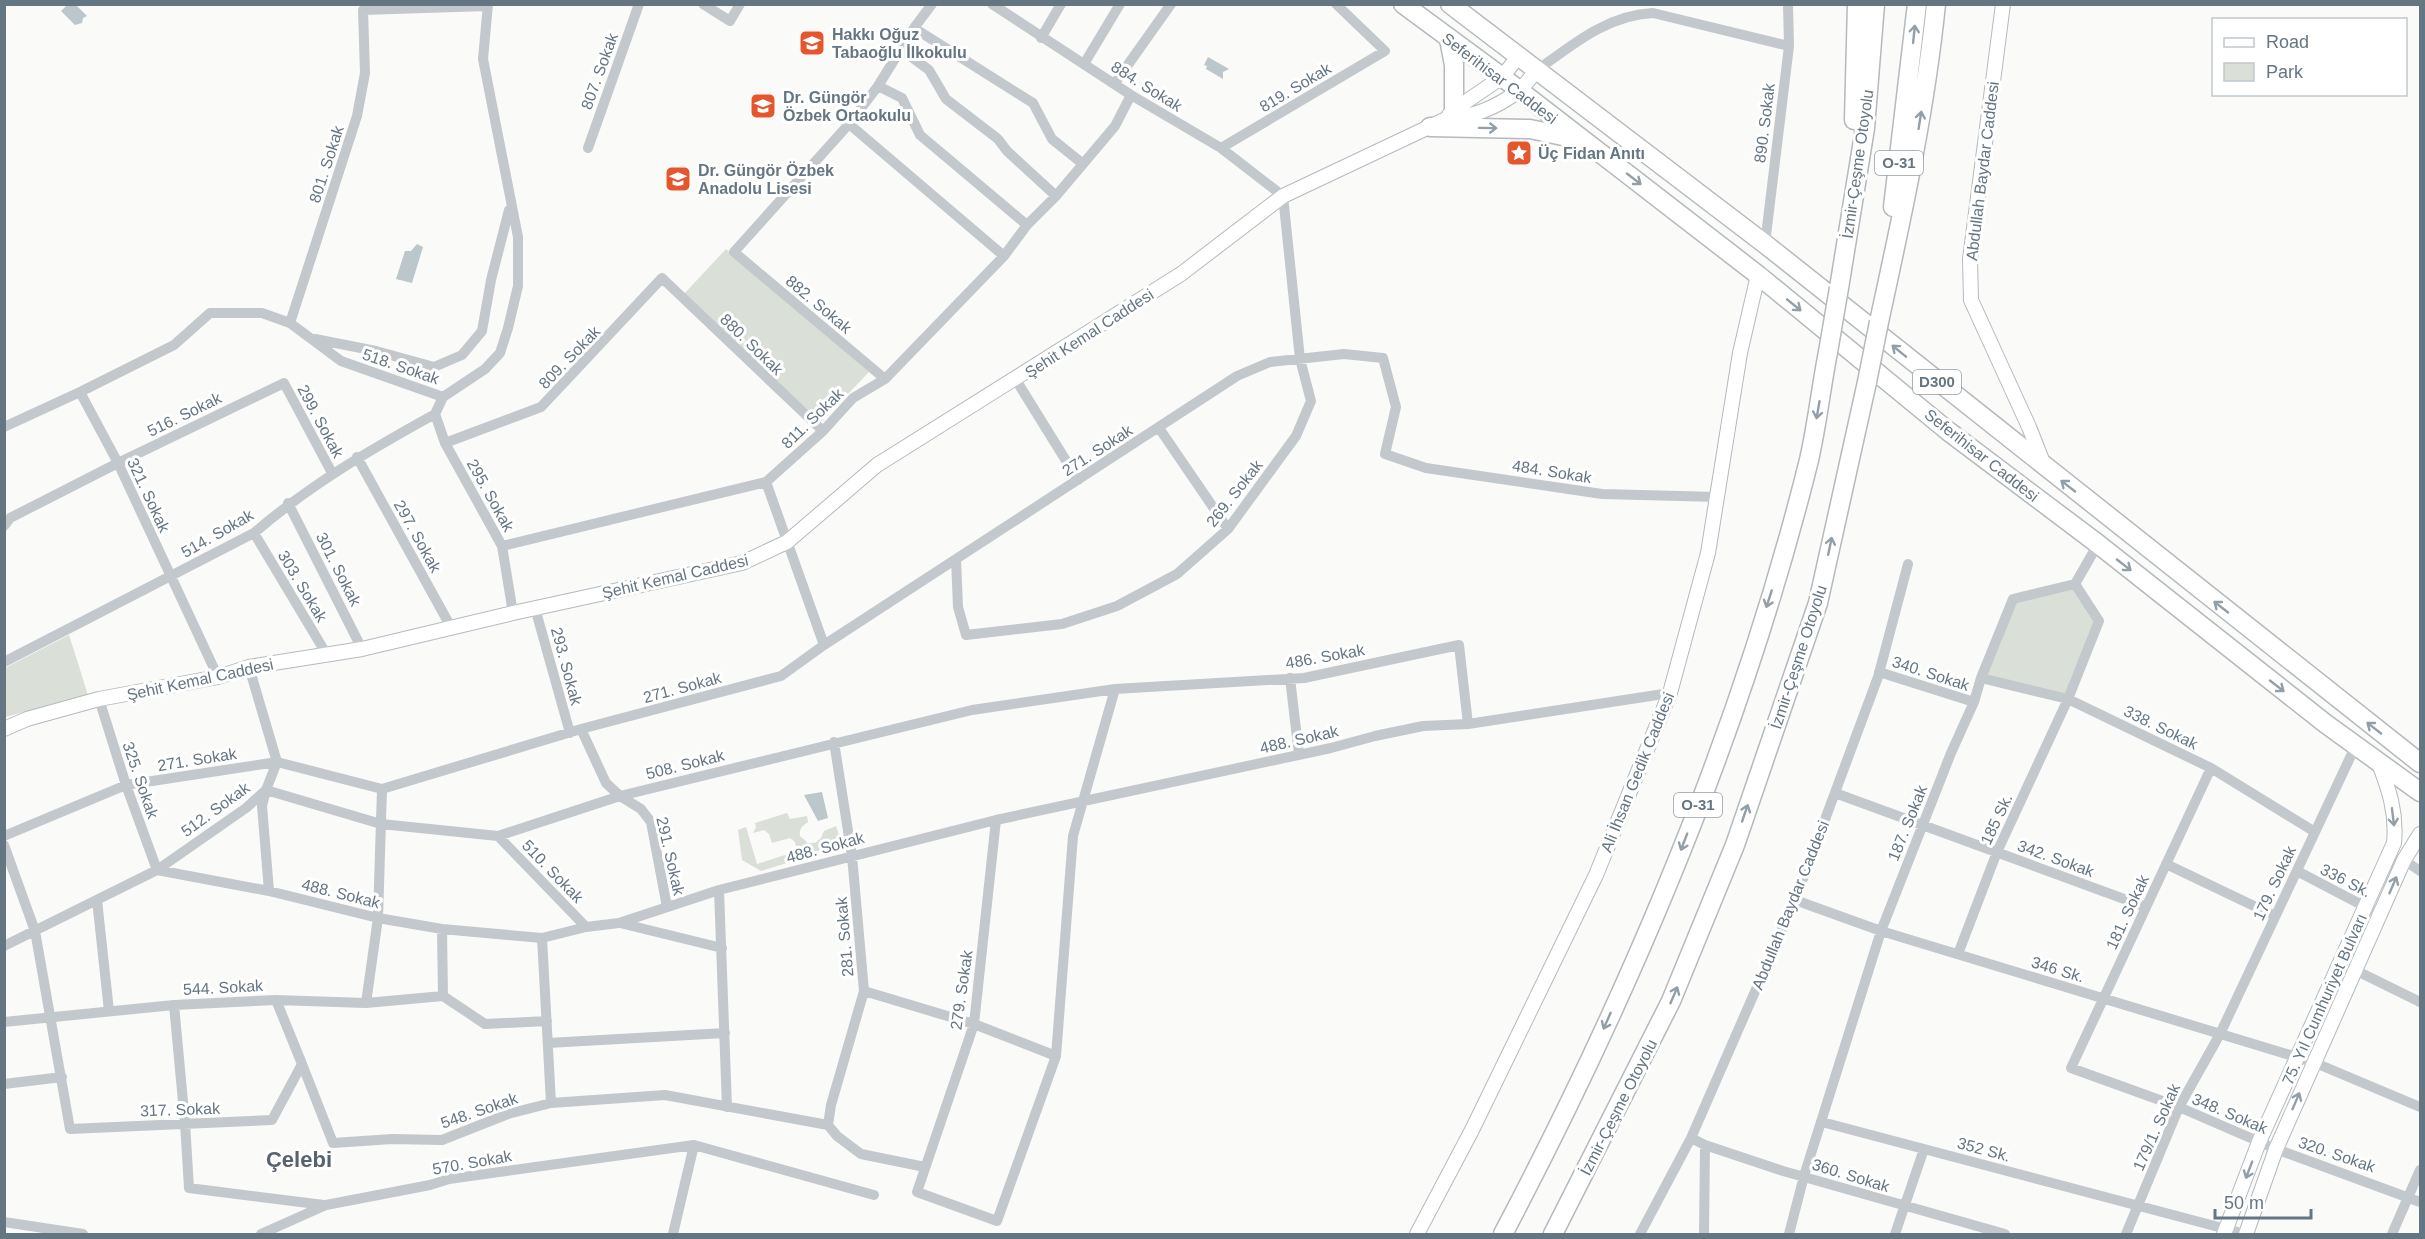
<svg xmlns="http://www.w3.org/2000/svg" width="2425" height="1239" font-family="Helvetica,sans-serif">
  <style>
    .green { fill: #dadfd7 }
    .water { fill: #bbc7cb }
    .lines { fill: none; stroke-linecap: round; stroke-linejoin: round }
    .secondary-casing { stroke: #b3babf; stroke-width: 16 }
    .highway-casing { stroke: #b4b9bd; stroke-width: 21 }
    .street { stroke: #c3c8cc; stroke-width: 10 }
    .secondary { stroke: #fff; stroke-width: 14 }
    .highway { stroke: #fff; stroke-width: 18 }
    .highway-bridge-casing { stroke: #b4b9bd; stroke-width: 21; stroke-linecap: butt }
    .highway-bridge { stroke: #fff; stroke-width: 18 }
    .oneway { stroke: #939fa8 }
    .labels { text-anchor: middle; stroke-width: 6; stroke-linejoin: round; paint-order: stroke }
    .shield { fill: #fff; stroke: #939fa8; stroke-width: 1.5 }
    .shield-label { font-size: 15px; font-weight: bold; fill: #657683 }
    .poi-label { font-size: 16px; font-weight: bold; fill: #657683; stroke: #fff; text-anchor: start }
    .street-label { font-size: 16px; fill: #657683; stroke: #fff }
    .district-label { font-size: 22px; font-weight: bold; fill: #57646e; stroke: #fff }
  </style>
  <rect width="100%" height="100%" fill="#fafaf8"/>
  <path class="green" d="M726 249 869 372 821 422 683 295Z
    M2075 584 2099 621 2068 699 1981 678 2013 599Z
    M69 635 88 695 5 717V668Z
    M787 813 790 819 807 816 808 822C802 826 799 829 800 836L808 843H815L821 838 824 831 836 826 839 835 836 843 825 845 816 854 761 871 742 860 738 830 746 827 757 864 797 851 795 842 790 838 772 843 769 834 764 830 753 833 756 827 755 823Z"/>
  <path class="water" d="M67 5H76L87 16 83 18 82 23 75 25 61 11Z
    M1208 57 1229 69 1223 72V79L1206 69 1207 66 1204 65Z
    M417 244 423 247 412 283 396 279 405 251H411Z
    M822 792 828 818 818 821 804 795Z"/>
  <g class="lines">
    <g class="secondary-casing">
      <path id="secondary" d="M2003 4 1970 259 1971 300 2029 427 2044 465
        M1449 115 1454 110 1502 77 1518 57
        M4 729 27 719 99 699 218 677 249 667 362 649 513 613 742 563 787 542 877 465 1181 274 1283 196 1446 119C1471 118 1497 107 1517 92 1524 87 1530 78 1536 71
        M1417 1234 1472 1130 1596 875 1670 693 1708 553 1740 353 1758 275
        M2224 1234 2259 1142 2394 843C2397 813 2389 789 2378 761
        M2246 1234 2276 1149 2404 860 2420 834"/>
    </g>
    <g class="highway-casing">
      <path id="highway" d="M1403 4 1502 77 1758 275 1948 431 2098 544 2326 724 2420 792
        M1450 4 1765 244 2420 763
        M1449 39 1454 65V110
        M1854 120 1857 4
        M1430 127 1530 129 1577 139
        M1893 207 1917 4
        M1839 288 1865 128 1875 4
        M1879 322C1902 216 1925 112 1936 4
        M1503 1234C1632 989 1742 730 1809 460 1817 425 1821 388 1828 352
        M1553 1234 1671 1001 1735 845 1818 603 1867 382"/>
    </g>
    <path class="street" d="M703 4 730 21 740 4
      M914 28 1033 103 1052 139 1083 164
      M1041 38 1061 4
      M902 50 929 70 946 99 998 139 1007 151 1056 196
      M1084 64 1120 4
      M1536 71C1572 45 1607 15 1653 13L1789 46
      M1115 83 1171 4
      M878 86 902 98 920 135 1027 225
      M849 124 1004 256
      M588 148 639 4
      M1221 148 1385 51 1336 4
      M1765 244 1789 46 1788 4
      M290 323 357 116 365 73 363 10 487 6
      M315 339 376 351 434 367 462 355 482 331 491 280 509 210
      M885 379 734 252 849 124 878 86 914 28 932 4
      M1016 380 1078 480
      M80 392 118 463 218 677
      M443 397 485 369 500 353 508 328 518 286V237L483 59 488 4
      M443 397 435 414 445 443 502 546 513 613
      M4 427 80 392 174 345 210 313H262L290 323 341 361 443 397
      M1159 428 1228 529
      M445 443 541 407 662 278 823 431
      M357 457 452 629
      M766 482 824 645
      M288 503 362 649
      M4 526 10 518 118 463 284 383 332 473
      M254 533 327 655
      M502 546 766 482 823 431 853 398 885 379 1004 256 1027 225 1056 196 1115 126 1131 95
      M956 559 958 607 966 635 1062 624 1117 606 1177 574 1228 529 1296 436 1311 401 1300 359 1283 196 1221 148 1131 95 992 4
      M2075 584 2098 544
      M535 608 570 733
      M4 662 254 533C311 484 370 450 435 414
      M1879 672 1974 702
      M1290 678 1299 755
      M1981 678 2068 699 2211 768 2315 832
      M99 699 126 785 157 870 246 808 266 790 277 762 249 667
      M581 729 606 783 620 796 641 809 651 822 667 907
      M2211 768 2071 1068 2179 1107 2276 1149 2420 1202
      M1835 793 2146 907
      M996 820 974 1024 917 1192 997 1221 1056 1056 1073 836 1115 689
      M4 836 126 785 277 762 382 789 581 729 781 676 824 645 1237 376 1270 362 1344 354 1383 358 1396 407 1385 454 1426 468 1602 494 1718 497
      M498 836 586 927
      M4 845 35 931 70 1129 272 1120 302 1064 276 1000
      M2404 860 2420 871
      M2166 864 2275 916
      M2297 871 2381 915
      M719 890 727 1107
      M269 891 262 806 266 790 381 824 498 836 620 796 972 710 1115 689 1304 678 1459 645 1468 724
      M97 900 109 1011
      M1795 900 1881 931 2313 1062 2420 1107
      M620 923 722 948
      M442 929 443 996
      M4 946 157 870 269 891 378 918 442 929 542 938 586 927 619 923 719 890 996 820 1331 748 1375 736 1423 726 1468 724 1670 693
      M1958 954 1997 852 2068 699 2099 621 2075 584
      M2355 970 2420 1002
      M864 991 974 1024 1056 1056
      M443 996 485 1024 547 1021
      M366 1003 378 918 382 789
      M174 1005 185 1123 189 1188 324 1205
      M4 1022 174 1005 276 1000 366 1003 443 996
      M548 1043 725 1033
      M302 1064 333 1143 392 1139 442 1140 508 1114 551 1103 542 938
      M4 1084 62 1077
      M551 1103 665 1095 828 1125 837 1136 861 1154 925 1167
      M1822 1122 2245 1234
      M828 1125 831 1105 864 991 852 856 834 742
      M1691 1138 1705 1145 1783 1171 2005 1234
      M4 1222 83 1234
      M261 1234 326 1205 430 1185 449 1179 694 1145 874 1195
      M673 1234 694 1145
      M1640 1234 1691 1138 1795 900 1878 677 1908 564
      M1704 1234 1705 1145
      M1789 1234 1804 1176 1881 931 1951 753 1974 702 1981 678 2013 599 2075 584
      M1895 1234 1924 1149
      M2126 1234 2179 1107 2220 1034 2356 745
      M2392 1234 2420 1170"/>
    <use href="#secondary" class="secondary"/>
    <use href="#highway" class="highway"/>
    <g class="highway-bridge-casing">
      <path id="highway-bridge" d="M1828 352 1839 288
        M1867 382 1879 322"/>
    </g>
    <use href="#highway-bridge" class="highway-bridge"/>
  </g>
  <defs><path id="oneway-shaft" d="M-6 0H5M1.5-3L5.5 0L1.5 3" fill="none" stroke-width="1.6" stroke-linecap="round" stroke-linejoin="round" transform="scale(1.5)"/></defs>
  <g class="oneway">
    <use href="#oneway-shaft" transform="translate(1914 34) rotate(-84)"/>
    <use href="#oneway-shaft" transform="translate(1920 120) rotate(-81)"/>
    <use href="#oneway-shaft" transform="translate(1488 128) rotate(1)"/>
    <use href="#oneway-shaft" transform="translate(1634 179) rotate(38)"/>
    <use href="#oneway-shaft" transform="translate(1794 305) rotate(39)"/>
    <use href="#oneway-shaft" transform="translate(1899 351) rotate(-141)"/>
    <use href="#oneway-shaft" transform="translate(1818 410) rotate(100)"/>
    <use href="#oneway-shaft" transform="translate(2068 486) rotate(-142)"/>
    <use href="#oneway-shaft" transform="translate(1830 546) rotate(-78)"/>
    <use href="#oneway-shaft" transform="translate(2124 565) rotate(38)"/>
    <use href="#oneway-shaft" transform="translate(1769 599) rotate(108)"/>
    <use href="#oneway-shaft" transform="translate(2221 607) rotate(-142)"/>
    <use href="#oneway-shaft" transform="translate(2277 686) rotate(38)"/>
    <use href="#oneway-shaft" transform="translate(2374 728) rotate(-142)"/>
    <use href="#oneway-shaft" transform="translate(1745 813) rotate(-71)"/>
    <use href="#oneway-shaft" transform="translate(2393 817) rotate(83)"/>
    <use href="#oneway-shaft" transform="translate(1684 842) rotate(111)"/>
    <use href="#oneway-shaft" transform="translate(2393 885) rotate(-67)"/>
    <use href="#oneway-shaft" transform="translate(1674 995) rotate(-67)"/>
    <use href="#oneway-shaft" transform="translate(1607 1021) rotate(114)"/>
    <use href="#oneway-shaft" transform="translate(2296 1101) rotate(-67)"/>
    <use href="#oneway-shaft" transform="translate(2249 1170) rotate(111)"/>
  </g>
  <defs>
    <g id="school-square" transform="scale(1.35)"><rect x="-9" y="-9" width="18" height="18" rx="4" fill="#e4572e" stroke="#fff"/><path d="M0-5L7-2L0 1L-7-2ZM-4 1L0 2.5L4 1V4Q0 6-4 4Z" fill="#fff"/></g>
    <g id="sight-square" transform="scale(1.35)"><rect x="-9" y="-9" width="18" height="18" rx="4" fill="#e4572e" stroke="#fff"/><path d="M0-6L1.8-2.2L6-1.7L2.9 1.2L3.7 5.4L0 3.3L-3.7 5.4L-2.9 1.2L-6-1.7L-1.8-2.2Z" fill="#fff"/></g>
  </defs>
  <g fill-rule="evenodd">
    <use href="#school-square" x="812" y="43"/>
    <use href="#school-square" x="763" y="106"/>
    <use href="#sight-square" x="1519" y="153"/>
    <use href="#school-square" x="678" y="179"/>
  </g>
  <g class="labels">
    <g class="shield">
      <rect x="1875" y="151" width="48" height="24" rx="4.5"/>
      <rect x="1913" y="370" width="48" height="24" rx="4.5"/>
      <rect x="1674" y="793" width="48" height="24" rx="4.5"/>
    </g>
    <g class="shield-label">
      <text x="1899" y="168">O-31</text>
      <text x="1937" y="387">D300</text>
      <text x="1698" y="810">O-31</text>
    </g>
    <g class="poi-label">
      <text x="832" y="40">Hakkı Oğuz<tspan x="832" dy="18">Tabaoğlu İlkokulu</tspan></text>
      <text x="783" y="103">Dr. Güngör<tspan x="783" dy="18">Özbek Ortaokulu</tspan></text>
      <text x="1538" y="159">Üç Fidan Anıtı</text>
      <text x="698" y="176">Dr. Güngör Özbek<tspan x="698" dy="18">Anadolu Lisesi</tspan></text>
    </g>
    <g class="street-label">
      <text transform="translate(599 71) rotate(-70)" y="6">807. Sokak</text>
      <text transform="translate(1500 78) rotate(37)" y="6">Seferihisar Caddesi</text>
      <text transform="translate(1147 86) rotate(32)" y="6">884. Sokak</text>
      <text transform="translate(1295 87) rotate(-31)" y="6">819. Sokak</text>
      <text transform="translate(1764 123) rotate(-83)" y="6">890. Sokak</text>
      <text transform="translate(326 164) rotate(-72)" y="6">801. Sokak</text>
      <text transform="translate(1857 164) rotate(-82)" y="6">İzmir-Çeşme Otoyolu</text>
      <text transform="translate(1982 171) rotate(-83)" y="6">Abdullah Baydar Caddesi</text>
      <text transform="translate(819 304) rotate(40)" y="6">882. Sokak</text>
      <text transform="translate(1089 333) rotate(-33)" y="6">Şehit Kemal Caddesi</text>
      <text transform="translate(752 344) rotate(44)" y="6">880. Sokak</text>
      <text transform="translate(569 357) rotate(-46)" y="6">809. Sokak</text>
      <text transform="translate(401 366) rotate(19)" y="6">518. Sokak</text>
      <text transform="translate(184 414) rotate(-26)" y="6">516. Sokak</text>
      <text transform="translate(812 418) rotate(-44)" y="6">811. Sokak</text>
      <text transform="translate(321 421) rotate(62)" y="6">299. Sokak</text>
      <text transform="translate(1097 450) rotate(-33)" y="6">271. Sokak</text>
      <text transform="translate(1982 455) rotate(38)" y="6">Seferihisar Caddesi</text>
      <text transform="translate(1552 471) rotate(9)" y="6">484. Sokak</text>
      <text transform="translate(1234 493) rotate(-52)" y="6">269. Sokak</text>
      <text transform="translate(149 495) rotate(65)" y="6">321. Sokak</text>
      <text transform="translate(491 495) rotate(61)" y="6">295. Sokak</text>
      <text transform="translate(217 533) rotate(-30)" y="6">514. Sokak</text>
      <text transform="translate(418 536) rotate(61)" y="6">297. Sokak</text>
      <text transform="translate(339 569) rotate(63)" y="6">301. Sokak</text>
      <text transform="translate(675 576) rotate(-13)" y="6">Şehit Kemal Caddesi</text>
      <text transform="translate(303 586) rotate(59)" y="6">303. Sokak</text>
      <text transform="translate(1325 656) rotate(-10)" y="6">486. Sokak</text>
      <text transform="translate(1798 657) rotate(-72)" y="6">İzmir-Çeşme Otoyolu</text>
      <text transform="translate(567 666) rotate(75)" y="6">293. Sokak</text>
      <text transform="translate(1931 673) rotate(18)" y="6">340. Sokak</text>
      <text transform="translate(200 679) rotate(-12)" y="6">Şehit Kemal Caddesi</text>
      <text transform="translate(682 687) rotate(-15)" y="6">271. Sokak</text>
      <text transform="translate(2161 727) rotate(26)" y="6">338. Sokak</text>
      <text transform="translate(1299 739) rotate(-13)" y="6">488. Sokak</text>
      <text transform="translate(197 759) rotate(-9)" y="6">271. Sokak</text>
      <text transform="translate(685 764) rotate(-14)" y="6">508. Sokak</text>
      <text transform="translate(1637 772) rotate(-68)" y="6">Ali İhsan Gedik Caddesi</text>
      <text transform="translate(141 780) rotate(71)" y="6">325. Sokak</text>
      <text transform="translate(215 809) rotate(-36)" y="6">512. Sokak</text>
      <text transform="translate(1996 819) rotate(-65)" y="6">185 Sk.</text>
      <text transform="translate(1907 823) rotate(-68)" y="6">187. Sokak</text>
      <text transform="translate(825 847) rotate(-15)" y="6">488. Sokak</text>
      <text transform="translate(671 856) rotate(77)" y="6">291. Sokak</text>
      <text transform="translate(2056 858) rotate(20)" y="6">342. Sokak</text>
      <text transform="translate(553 871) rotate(46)" y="6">510. Sokak</text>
      <text transform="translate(2346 880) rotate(27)" y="6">336 Sk.</text>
      <text transform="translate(2274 883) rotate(-65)" y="6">179. Sokak</text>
      <text transform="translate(341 893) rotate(14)" y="6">488. Sokak</text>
      <text transform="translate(1790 905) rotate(-68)" y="6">Abdullah Baydar Caddesi</text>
      <text transform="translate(2127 912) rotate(-65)" y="6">181. Sokak</text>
      <text transform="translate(844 937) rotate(-95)" y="6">281. Sokak</text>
      <text transform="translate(2058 969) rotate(17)" y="6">346 Sk.</text>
      <text transform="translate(223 987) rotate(-3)" y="6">544. Sokak</text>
      <text transform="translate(961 990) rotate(-82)" y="6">279. Sokak</text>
      <text transform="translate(2324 999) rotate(-66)" y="6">75. Yıl Cumhuriyet Bulvarı</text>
      <text transform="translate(1618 1107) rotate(-63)" y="6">İzmir-Çeşme Otoyolu</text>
      <text transform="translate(180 1109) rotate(-2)" y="6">317. Sokak</text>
      <text transform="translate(479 1110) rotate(-19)" y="6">548. Sokak</text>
      <text transform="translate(2230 1113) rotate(23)" y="6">348. Sokak</text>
      <text transform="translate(2156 1127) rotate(-66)" y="6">179/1. Sokak</text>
      <text transform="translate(1984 1149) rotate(15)" y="6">352 Sk.</text>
      <text transform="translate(2337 1154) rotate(19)" y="6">320. Sokak</text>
      <text transform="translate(472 1162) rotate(-10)" y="6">570. Sokak</text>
      <text transform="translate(1851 1175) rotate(17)" y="6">360. Sokak</text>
    </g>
    <g class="district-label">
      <text x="299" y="1167">Çelebi</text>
    </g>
  </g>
  <rect width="2425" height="1239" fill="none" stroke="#657683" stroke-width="12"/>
  <rect x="2212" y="18" width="195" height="78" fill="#ffffff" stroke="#c1c8cd" stroke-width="1.5"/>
  <rect x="2224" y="38" width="30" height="9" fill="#ffffff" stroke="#c1c8cd" stroke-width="1.5"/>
  <text x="2266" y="48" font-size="18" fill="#657683">Road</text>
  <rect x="2224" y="63" width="30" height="18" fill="#dadfd7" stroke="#c1c8cd" stroke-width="1.5"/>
  <text x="2266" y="78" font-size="18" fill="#657683">Park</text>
  <path d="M2215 1209v9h96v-9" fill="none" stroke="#657683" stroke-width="3"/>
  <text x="2224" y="1209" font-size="18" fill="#657683" stroke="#ffffff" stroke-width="4.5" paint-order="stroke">50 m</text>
</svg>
